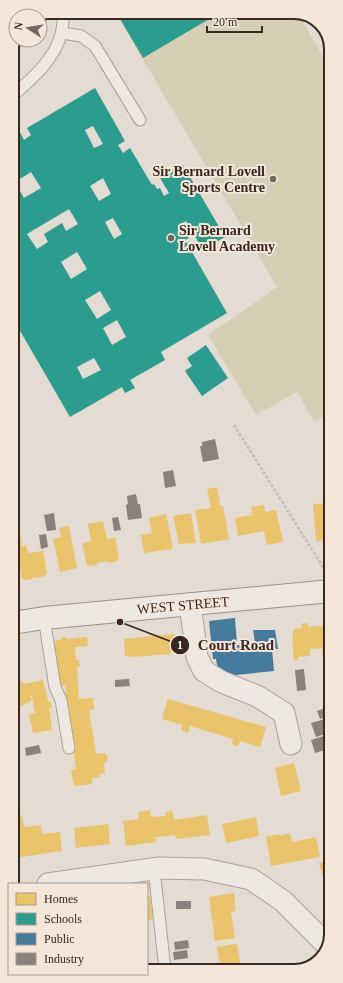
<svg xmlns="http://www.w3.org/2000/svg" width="343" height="983" font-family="'Times New Roman',serif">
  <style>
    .green { fill: #d6cfb5 }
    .homes { fill: #e9c46a }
    .schools { fill: #2a9d8f; fill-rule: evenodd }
    .public { fill: #457b9d }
    .industry { fill: #8a817c }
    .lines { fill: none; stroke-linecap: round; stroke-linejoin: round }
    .lane-casing { stroke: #aaa19a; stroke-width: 13 }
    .street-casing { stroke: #aaa19a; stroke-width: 23 }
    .secondary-casing { stroke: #99908a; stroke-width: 24 }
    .path { stroke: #c5beb9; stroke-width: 2.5; stroke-dasharray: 3 2; stroke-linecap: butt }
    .lane { stroke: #ede8e2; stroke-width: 11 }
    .street { stroke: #ede8e2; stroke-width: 21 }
    .secondary { stroke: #ede8e2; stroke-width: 22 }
    .poi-dot { fill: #756760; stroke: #f4e6d9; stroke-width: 1.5 }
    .labels { text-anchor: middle; stroke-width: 4; stroke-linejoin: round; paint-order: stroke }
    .poi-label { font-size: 14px; font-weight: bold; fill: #392822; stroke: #f4e6d9; text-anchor: end }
    .street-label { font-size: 14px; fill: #392822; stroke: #f4e6d9 }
    .rim { fill: none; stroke: #392822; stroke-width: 2 }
    .leader { fill: none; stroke: #392822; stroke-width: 1.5 }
    .callout-dot { fill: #392822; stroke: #f4e6d9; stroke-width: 1.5 }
    .mark-label { font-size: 12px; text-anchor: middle; font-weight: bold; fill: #fff }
    .callout-label { font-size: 15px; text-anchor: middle; font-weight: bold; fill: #392822; stroke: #f4e6d9; stroke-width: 4; stroke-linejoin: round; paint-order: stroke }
  </style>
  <rect width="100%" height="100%" fill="#e4dbd2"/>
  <path class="green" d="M115 12H297L330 69V413L314 421 297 392 256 415 208 335 277 287Z"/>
  <path class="homes" d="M217 487 220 506H223L229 539 201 544 195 510 211 508 207 489Z
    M330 503V540L316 541 313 504Z
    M264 505 265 512 276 510 283 542 267 545 264 531 238 536 235 518 252 515 251 507Z
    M191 513 196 543 179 544 173 516Z
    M166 514 173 547H172V549L144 553 141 535 152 533 149 518Z
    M103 521 107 539 115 537 119 558 118 559V561L109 563 108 561 103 562 97 563V565L87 566 82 543 91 542 88 524Z
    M69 526 77 568 60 572 53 538 61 537 59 528Z
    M20 534 22 546 26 545 28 553 43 551 47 574 45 575V576L37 578V577L32 578V579L24 580V579H22L15 535Z
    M308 623V627L331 625V657L323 658 322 648 310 649V656L298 657V660L294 661 292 639 293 638V629L302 628 301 624Z
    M175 634 176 648 171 649V654L131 657 130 656H125L124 639Z
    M61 637H66V639L87 637 88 646 75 647 76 660H79L80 666 77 667 79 699 93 698 94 709 89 710 96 754 104 753 107 755 108 760 104 764 105 773 99 774 100 777 92 778V784L74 786 71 770 76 769 68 713 67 714 65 685 58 686 56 665 54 641 61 640Z
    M22 680 23 683 25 684 43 680 48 701H51L52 708H49L52 730 33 733 29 714 35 713 32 696H30L32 700 15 709 13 706V687L18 685 17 682Z
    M168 699 266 727 260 747 240 741 239 746H236L232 744 233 739 190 726 188 733 181 730 183 725 162 719Z
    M294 763 301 791 281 796 275 768Z
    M150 810 151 817 166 816 165 812 172 811 174 820 207 815 210 835 176 839 175 835 168 836 155 837 156 842 126 846 123 821 139 819 138 812Z
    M22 815 24 827 41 825 42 834 60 832 62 851 13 858V817Z
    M256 817 259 836 226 843 222 824Z
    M108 824 110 844 76 848 74 828Z
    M290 833 292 842 316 837 320 857 271 866 266 837 279 834 280 836Z
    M331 860V891L327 892 319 863Z
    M234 893 236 911 231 912 235 938 215 941 209 897Z
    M147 896H150L153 919 147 920Z
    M237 944 241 970H210L209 967 220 965 217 947Z"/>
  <path class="schools" d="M116 12H221L143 58Z
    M95 88 125 141 118 145 123 153 130 148 152 185 154 184 157 189 160 188 164 196 169 193 160 178 183 165 225 237 203 250 186 221 181 224 189 238 185 240 227 313 161 352 165 360 130 380 135 388 125 393 122 387 70 417 12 317V137L20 132 24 140 31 135 27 128ZM93 126 103 144 94 148 85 130ZM31 172 41 188 24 198 15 182ZM103 178 111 194 99 201 90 186ZM69 209 78 224 66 231 62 223 44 234 48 242 37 249 27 234ZM113 218 122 234 114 239 105 222ZM77 252 87 269 71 279 61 262ZM100 291 111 310 97 319 85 300ZM117 320 126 337 112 345 103 328ZM94 358 101 370 83 379 77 367Z
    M206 345 228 378 202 396 185 371 192 366 187 358Z"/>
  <path class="public" d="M235 618 237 645 255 643 253 630H275L278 649H272L274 671 236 675 218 670 216 659H213L209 621Z"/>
  <path class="industry" d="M215 439 219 459 203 462 200 446H202V442Z
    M173 470 176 486 165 488 163 472Z
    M136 494 138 504H140L142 518 128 520 126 505 128 504 127 496Z
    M54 513 56 530 47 531 44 515Z
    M118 517 121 530 114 531 112 518Z
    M46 534 48 547 41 549 39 535Z
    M13 641 17 656 13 657Z
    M304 669 306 690 297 691 295 670Z
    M129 679 130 686 115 687V680Z
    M331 706V715L320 719 317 711Z
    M325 719 330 732 316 737 311 723Z
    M327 735 331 748 315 753 311 740Z
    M39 745 41 753 26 756 25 748Z
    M176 901H191V909H176Z
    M188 940 189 948 175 950 174 942Z
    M187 950 188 958 174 960 173 952Z"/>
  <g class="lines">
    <g class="lane-casing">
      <path id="lane" d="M62 33 81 36 95 46 140 120
        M12 96C32 79 55 59 61 34 63 27 63 19 64 12
        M44 618 55 687 61 700 69 748
        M154 869 165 970"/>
    </g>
    <g class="street-casing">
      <path id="street" d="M190 604 197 657 204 671 222 682 257 696 284 713 291 744
        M48 884 159 868 204 869 251 879 283 901 327 945"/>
    </g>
    <g class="secondary-casing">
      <path id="secondary" d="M13 623 44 618 331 591"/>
    </g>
    <path class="path" d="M234 425 326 572"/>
    <use href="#lane" class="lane"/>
    <use href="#street" class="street"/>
    <use href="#secondary" class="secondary"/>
  </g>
  <g class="poi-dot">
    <circle cx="273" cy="179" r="4"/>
    <circle cx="171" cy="238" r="4"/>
  </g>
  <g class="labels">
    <g class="poi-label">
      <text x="265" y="176">Sir Bernard Lovell<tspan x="265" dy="16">Sports Centre</tspan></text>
      <text x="179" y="235" text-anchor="start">Sir Bernard<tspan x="179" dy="16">Lovell Academy</tspan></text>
    </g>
    <g class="street-label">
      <text transform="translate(183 605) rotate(-5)" y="5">WEST STREET</text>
    </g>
  </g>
  <path d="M0 0H343V983H0ZM49 19H294A30 30 0 0 1 324 49V934A30 30 0 0 1 294 964H49A30 30 0 0 1 19 934V49A30 30 0 0 1 49 19Z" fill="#f4e6d9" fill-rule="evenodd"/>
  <path class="rim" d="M49 19H294A30 30 0 0 1 324 49V934A30 30 0 0 1 294 964H49A30 30 0 0 1 19 934V49A30 30 0 0 1 49 19Z"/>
  <path class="leader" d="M120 622L180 645"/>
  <g class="callout-dot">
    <circle cx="120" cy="622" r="4"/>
    <circle cx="180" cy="645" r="10"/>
  </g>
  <g class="mark-label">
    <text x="180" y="649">1</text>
  </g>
  <g class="callout-label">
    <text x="236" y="650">Court Road</text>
  </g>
  <rect x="8" y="883" width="140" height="92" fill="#f4e6d9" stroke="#a99a90"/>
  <rect x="16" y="893" width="20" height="12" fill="#e9c46a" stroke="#a99a90"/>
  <text x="44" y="903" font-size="12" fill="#392822">Homes</text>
  <rect x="16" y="913" width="20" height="12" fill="#2a9d8f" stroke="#a99a90"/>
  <text x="44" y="923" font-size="12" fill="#392822">Schools</text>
  <rect x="16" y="933" width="20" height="12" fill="#457b9d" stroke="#a99a90"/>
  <text x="44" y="943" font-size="12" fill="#392822">Public</text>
  <rect x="16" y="953" width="20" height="12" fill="#8a817c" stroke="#a99a90"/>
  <text x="44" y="963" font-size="12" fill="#392822">Industry</text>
  <g transform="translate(28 28) rotate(282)"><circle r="19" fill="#f4e6d9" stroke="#a99a90"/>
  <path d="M0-3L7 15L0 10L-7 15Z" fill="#756760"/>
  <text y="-6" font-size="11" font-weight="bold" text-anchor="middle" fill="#392822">N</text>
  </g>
  <path d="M207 26v6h55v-6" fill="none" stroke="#392822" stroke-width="2"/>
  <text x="213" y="26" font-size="12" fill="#392822" stroke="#f4e6d9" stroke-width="3" paint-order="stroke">20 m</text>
</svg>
